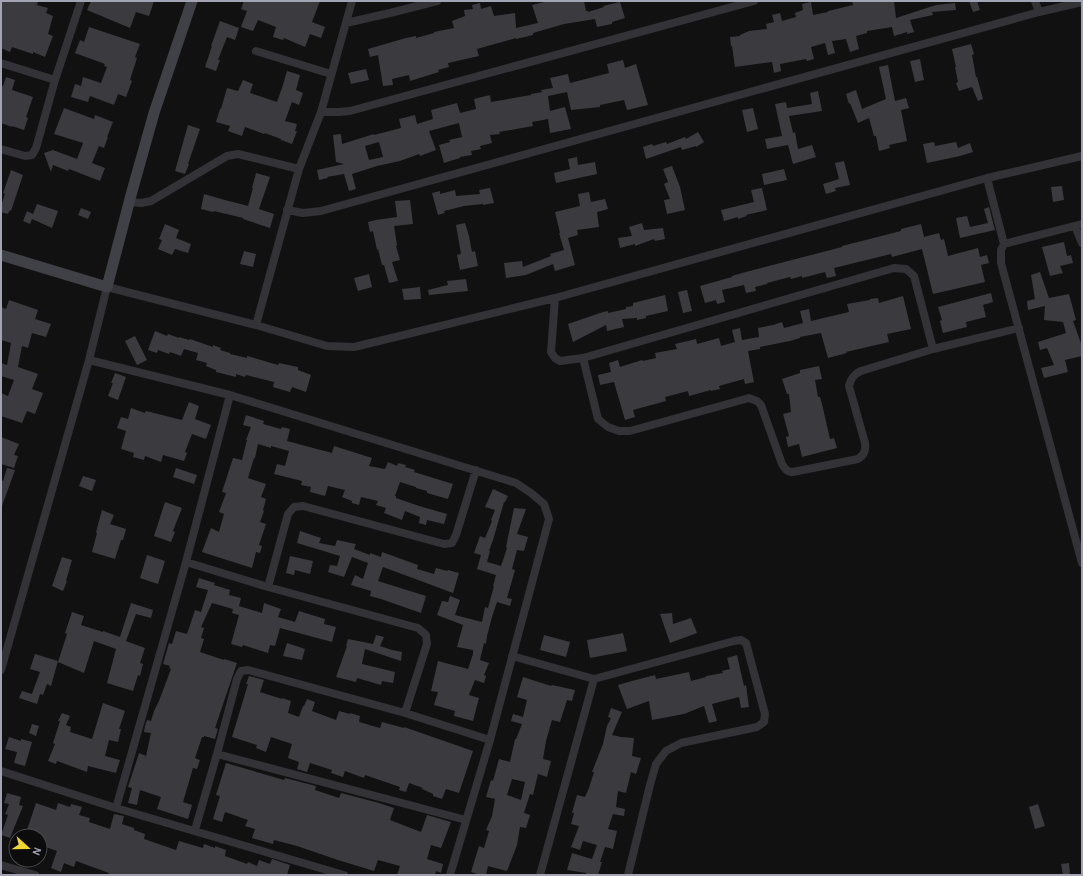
<svg xmlns="http://www.w3.org/2000/svg" width="1083" height="876" font-family="'Alegreya Sans',sans-serif">
  <style>
    .building { fill: #3b3b3f; fill-rule: evenodd }
    .lines { fill: none; stroke-linecap: round; stroke-linejoin: round }
    .street { stroke: #323237; stroke-width: 8 }
    .secondary { stroke: #404047; stroke-width: 11 }
  </style>
  <rect width="100%" height="100%" fill="#111112"/>
  <path class="building" d="M1 1H38L37 5 48 8 46 13 53 16 48 34 53 36 45 57 33 52V54L12 47 10 52 1 48Z
    M91 1H154L149 16 136 12 130 28 87 10Z
    M244 1H320L312 22 325 27 321 38 310 34 305 47 284 38 283 40 273 37 276 27 258 20 253 31 241 27 247 11 241 9Z
    M548 1H584L586 11H588V12L604 7 603 6 620 2 625 18 612 22V24L597 27 595 19 564 24 533 33V35L516 39V38L477 49 479 56 448 63 449 67 438 70 439 72 410 81 409 75 392 79 393 85 383 86 378 55 370 57 368 49 406 38 416 36V38L434 33V32L454 28 452 21 465 16 464 10 473 9 472 5 480 3 481 9 491 6 494 16 515 13 516 28 538 23 532 5Z
    M852 1H894L896 18 936 5 955 3 956 10 932 12 933 15 910 20 914 32 907 34V32L894 36 892 27 867 31V33L856 36 859 49 850 52 846 39 832 41 835 53 828 55 825 43 811 47 814 59 807 61 806 59 780 64 781 71 774 73 772 62 735 67 732 46H731L730 37 740 36V35L749 31 767 29 766 24 774 22 772 15 780 13 782 21 796 17 795 13 803 10 802 4 811 2 813 15 828 12V11L853 5Z
    M969 1H977L980 10 973 12Z
    M220 21 239 28 235 40 227 37 218 60H220L216 71 205 67 212 46H211Z
    M89 27 140 44 135 57 137 58 130 80 132 81 126 97 118 94 114 105 90 96 88 102 71 97 75 84 81 86 83 77 101 83 107 67 104 66 105 64 75 53 80 40 84 42Z
    M971 44 974 54 972 55 976 77H977L983 99 978 101 972 87 959 91 956 83 958 82 955 67H956L952 49Z
    M920 59 924 80 915 82 910 61Z
    M623 60 625 68 636 64 648 105 627 110 624 100 600 105V107L571 110 567 92 548 96 550 111 565 107 571 129 550 133 548 119 532 122 533 126 499 132 500 134 490 135 492 143 480 146 481 149 471 151 472 155 460 157V158L444 163 439 145 450 142 449 140 462 137 459 123 429 131 436 150 420 156 419 154 400 161 377 166 352 174 356 189 349 191 344 174 327 177 328 178 319 180 317 170 344 164 336 162 333 135 341 134 342 144 374 134V135L401 128 399 119 415 115 417 124 433 119 431 110 457 103 460 113 476 109 474 99 490 95 491 102 531 95V94L542 92 541 90 553 88 550 78 568 74 570 83 609 73 607 64ZM379 142 383 157 369 160 365 146Z
    M888 65 895 101 906 98 909 108 901 110 907 141 889 145 890 148 879 151 876 136H874L869 118 858 123 850 103 849 104 846 94 856 90 862 109 886 99 879 67Z
    M366 69 369 80 351 84 348 73Z
    M287 71 300 75 296 90 303 93 299 105 292 102 285 121 297 124 295 131H297L292 144 281 140V139L265 133 264 134 245 127 242 136 228 131 230 126 216 122 220 109H221L227 88 238 91 243 80 253 84 250 93 277 102 283 85Z
    M6 77 15 80 12 90 33 97 26 117 28 118 24 130 12 126V127L1 123V85L3 86Z
    M818 91 822 111 789 116 793 133 795 132 798 149 812 145 816 157 793 164 788 145 767 149 765 139 782 136 775 104 786 102 787 108 812 104 810 93Z
    M64 108 94 119 95 115 113 122 107 137H108L104 148 99 146 92 163 105 168 100 181 69 169 68 171 53 165 51 172 44 153 53 150 77 159 83 143 54 134Z
    M753 108 758 129 747 132 742 110Z
    M188 125 200 129 188 164H189L185 174 175 171Z
    M698 132 704 142 696 147V146L682 150 681 147 646 159 643 147 652 144 653 146 666 142 667 144 685 137 686 139Z
    M934 142 935 146 956 142 958 148 970 143 973 152 960 156 927 163 923 144Z
    M577 157 578 165 595 162 597 174 556 183 554 173 570 169 568 159Z
    M844 161 850 185 835 188 836 191 826 194 823 184 839 179 835 163Z
    M672 166 680 187 685 210 667 214 664 200 670 199 664 184 668 182 663 169Z
    M784 169 787 180 764 185 762 174Z
    M11 170 23 175 11 211 10 210 8 214 1 212V206L5 194 3 193Z
    M256 173 270 177 259 209 274 214 270 228 243 219V218L214 211 213 212 201 209 204 194 225 200 248 206 253 188H252Z
    M1062 186 1064 200 1053 202 1051 187Z
    M490 188 494 203 483 205V204L464 206 444 211 445 213 438 215 432 193 440 191V194L455 190 456 196 480 194 479 190Z
    M762 188 767 210 746 215 747 216 738 219V217L724 221 721 210 754 202 751 190Z
    M589 192 591 202 605 199 608 209 597 212 599 227 577 230 578 235 568 238 575 265 555 271 553 264 526 275 506 278 504 263 522 261 523 267 551 256 550 254 564 250 559 233H560L555 212 580 206 578 194Z
    M410 200 413 224 394 226 397 245 396 246 400 260 392 262 398 281 389 283 384 265H382L378 249 377 250 373 231 370 232 368 222 376 220 397 217 395 201Z
    M37 204 58 211 52 228 32 219 30 224 23 221 27 211 33 214Z
    M989 207 995 230 960 238 956 218 967 216 970 227 988 223 984 209Z
    M81 208 91 212 88 219 78 215Z
    M465 223 469 236 472 252 475 251 478 266 460 270 457 255 461 254 456 225Z
    M642 223 644 230 663 228 665 239 655 241 654 239 635 246V244L620 248 618 238 632 236 629 227Z
    M165 224 179 230 176 238 191 244 188 253 175 249 172 255 158 249 162 240 159 239Z
    M921 224 924 237 939 233 941 240 944 239 948 256 978 248 980 257 987 255 989 263 981 265 985 282 933 294 922 249 892 257 891 254 834 268 836 276 827 278 825 272 802 278V276L791 279 790 277 767 283V284L755 287 756 291 746 293 744 285 722 290 725 302 717 304 716 300 705 303 700 286 732 277V276L742 273 842 247V246L901 231V229Z
    M1064 242 1067 256 1071 255 1073 263 1060 266 1063 273 1050 276 1042 247Z
    M244 251 256 254 253 267 240 264Z
    M1040 272 1049 298 1069 294 1076 320 1073 321 1082 346V356L1065 360 1068 372 1044 378 1041 368 1054 365 1047 348 1040 350 1038 342 1066 333 1063 322 1044 320 1045 306 1028 310 1027 301 1035 299 1031 275Z
    M369 274 372 287 358 291 354 278Z
    M466 279 468 291 429 295 428 290 448 285 447 281Z
    M420 287 421 299 404 300 402 289Z
    M687 290 692 311 683 313 678 292Z
    M991 293 993 302 983 305 986 317 966 322 967 327 943 333 940 321 942 320 938 307Z
    M665 295 668 311 646 316V318L637 320V318L622 319 624 327 607 331 606 325 573 342 568 324 603 312 608 311V313L626 309V307L633 306V303Z
    M903 296 911 329 887 334 889 342 846 352 847 353 828 358 821 333 800 337V338L790 341 760 347V349L748 351 754 382 745 384 744 379 719 386 720 389 711 391V390L689 396 688 391 665 397 666 401 633 410 635 417 625 420 614 382 600 385 598 375 611 372 609 363 618 360 620 367 642 360 643 361 656 358 655 353 677 349 675 344 696 339 697 344 719 338 721 346 735 342 732 330 740 328 742 340 759 337 758 328 773 325 782 322 784 328 803 323 800 311 809 309 811 321 849 312 847 304 870 300V299L878 298 879 303Z
    M9 300 38 310 35 319 51 324 46 337 32 333 28 348 22 346 18 367 38 374 32 389 43 393 35 414 27 411 22 423 1 416V393L8 396 14 380 1 376V363L7 365 11 343 1 340V307L6 309Z
    M155 331 167 336 168 334 179 338V337L189 340 190 339 213 347V345L221 348 220 350 230 353V354L247 358V356L278 365 279 363 298 367V370L311 375 306 392 292 387 290 392 273 387 274 382 246 375 245 377 236 374V377L216 372V370L206 366 207 363 196 360 198 353 184 349 181 356 170 352 169 354 158 350 157 353 148 350Z
    M135 336 147 360 137 365 125 341Z
    M819 366 822 379 815 380 818 397H820L822 404 830 439 834 438 837 448 802 457 799 444 788 447 786 437 789 436 783 414 791 412 789 394H787L782 379 800 373V370Z
    M115 373 126 377 118 400 108 396 113 383H111Z
    M189 402 199 406 195 419 211 425 206 439 192 434 185 452 187 453 184 461 163 455 161 462 145 456 144 460 133 457 134 453 121 449 126 431 117 428 121 417 128 419 131 408 145 413 146 411 182 420Z
    M246 415 264 421 263 424 281 429 282 427 290 429 287 441 332 453 334 446 372 458 369 466 385 469 388 462 397 466 398 463 406 465 405 467 415 470 414 472 453 484 448 499 427 493V491L416 488V487L400 482 395 496H396V498L419 506 447 514 444 524 427 520 426 525 419 523 420 517 405 511 402 520 384 513 386 508 376 505 378 501 361 497 359 505 352 503V501L342 497 345 490 328 486 325 496 310 492 311 487 301 485 302 481 274 474 277 464 285 466 289 451 271 446V448L258 444 255 458H254L248 478 266 484 261 497 266 499 263 510 264 511 260 522 266 524 259 545 262 546 260 553 256 552 252 568 202 552 211 528 219 532 224 514 219 512 226 493 222 492 233 458 242 460 247 440H246L251 427 243 425Z
    M1 437 19 444 14 455 18 456 14 468 1 464Z
    M7 468 15 470 2 506H1V480L3 481Z
    M176 468 197 475 194 484 173 477Z
    M83 476 96 480 92 491 79 486Z
    M493 489 508 496 505 502H504L493 540 489 551H490L487 562 501 566 507 548 506 547 514 508 526 509 517 534 528 537 524 551 517 550 512 569 515 570 507 598 512 599 510 606 497 602 492 617 487 636 486 644 484 643 480 660 489 663 484 675 486 676 484 683 475 680 469 695 479 698 473 721 454 716 455 711 434 705 438 692 431 691 438 661 468 669 473 654V650L457 647 463 625 437 615 442 601 448 602 450 596 460 600 455 615 482 622 485 607 488 608 494 586H493L496 575 477 569 481 555 474 553 480 536 485 538 492 521 491 520 495 510 485 507Z
    M165 502 182 508 173 531 175 532 171 542 154 536Z
    M102 510 114 515 110 524 126 529 123 540H121L115 559 92 552 97 533 96 532Z
    M300 531 321 538 319 543 335 546 337 540 356 544 354 549 370 555V553L381 557 382 552 418 565 417 569 434 574 436 568 447 571 448 570 459 573 453 593 383 567 378 581 426 596 421 613 381 599 370 596 371 591 351 585 355 575 363 579 368 563 352 557 344 577 328 572 330 565 337 566 340 556 297 543Z
    M147 555 165 561 158 584 140 578Z
    M290 556 313 561 310 574 295 570 294 575 286 573Z
    M62 557 72 560 66 581H67L63 591 52 586Z
    M199 578 215 583 214 585 230 590 229 595 241 598 239 606 262 613 264 603 281 609 278 617 295 622 299 611 325 619 324 624 336 627 332 642 280 628 275 646 270 645 268 653 243 645 242 647 231 644 239 615 232 613 233 609 212 603 201 627 204 628 201 638 204 639 200 652 224 660V659L237 663 215 728 218 729 215 739 204 736V737H202L195 758 200 760 197 769 193 768 183 802 192 805 188 819 157 809 161 797 140 790 137 805 128 803 132 788 128 787 139 753 146 756 151 733 144 732 145 726 147 720 151 721 154 711 159 701 171 669 169 668 170 666 163 664 169 643 172 644 176 631 187 634 195 610 201 612 208 590 196 587Z
    M131 603 153 610 151 618 136 614 126 641 145 648 140 663 143 664 140 676 138 675 133 691 107 683 116 649 94 641 84 673 58 662 67 634 65 633 72 612 84 616 81 625 103 632V631L120 637Z
    M672 613 673 624 691 618 697 633 670 643 660 614Z
    M623 633 627 651 590 658 587 640Z
    M376 635 384 637 380 646 392 650 402 652 401 661 365 649 362 664 395 672 393 683 382 681 381 685 357 678 356 682 336 677 347 646H346L348 639 373 644Z
    M544 635 570 642 566 657 540 650Z
    M287 643 305 649 302 660 283 656Z
    M35 654 58 661 51 686 47 684 43 695 40 694 37 704 19 698 22 691 32 694 40 672 30 669Z
    M737 655 744 686 746 685 749 707 741 708 739 697 712 704 717 721 709 723 704 706 684 714 652 720 649 701 627 709 618 685 632 681 655 675 656 679 689 672 691 681 706 677V676L723 673 722 671 730 669 727 658Z
    M249 676 264 680 260 692 282 699V698L291 701 288 713 299 717 303 706H304L307 699 315 702 312 711 336 720 339 711 350 714V713L360 716 359 722 380 728 382 722 404 728V727L473 751 459 793 446 789 442 799 433 796V794L422 789 423 788 409 783 406 792 399 790 400 787 365 775 364 778 345 771 343 777 331 773 332 770 310 763 307 772 297 769 299 762 288 758 292 744 271 737 266 752 256 748 257 745 232 737 248 684H246Z
    M523 677 551 686 552 685 575 690 572 701 567 700 560 722 552 720 546 741 543 759 551 761 547 777 538 774 533 795 530 794 524 813 530 815 526 828 520 827 517 845 507 871 488 866 486 875H480L471 872 479 846 484 848 489 831 486 830 492 816 495 799 486 797 491 780 493 781 499 759 510 762 515 739H516L522 724 511 721 513 714 523 717 527 700 517 697ZM512 779 525 782 521 800 507 795Z
    M103 703 125 711 119 729H121L118 742 109 740 105 756 120 760 116 773 88 766 87 772 57 761 56 764 48 761 55 744 53 743 60 721H58L62 713 70 716 66 725 71 727 70 732 92 739Z
    M611 708 622 712 612 735 621 737 634 738 632 756 641 758 636 774 631 772 626 793 618 791 616 807 625 809 624 816 613 814 608 829 617 831 613 849 605 847 600 862H602L598 875H586V873L567 870 572 853 592 859 597 845 583 841 580 850 571 847 579 826 571 824 574 813H572L577 795 585 797 589 788 594 772H592L603 744 607 726 611 718 608 717Z
    M32 724 39 726 36 736 29 733Z
    M9 737 21 741V739L32 742 25 766 14 763 17 752 5 749Z
    M226 763 284 780 285 778 316 786 315 790 339 798 341 793 379 803 394 808 390 820 421 832 427 815 451 822 441 848 431 845 427 859 443 864 441 873 436 871 435 875H397L400 866 378 860 374 871 338 860 297 846 274 840 273 844 252 838 255 829 245 826 248 820 225 812 222 822 213 819 220 796 216 795Z
    M7 793 21 797 19 805 23 806 10 838 1 835 8 815 5 814 9 804 4 803Z
    M36 803 56 810 58 803 70 807 71 804 82 807 79 815 90 818 89 822 110 829 114 814 124 816 122 824 134 828V830L145 834 144 839 176 850 179 841 203 848 204 844 215 848V846L226 850 225 856 247 864 248 862 257 866 259 860 270 864 272 859 290 865 287 875H108L109 873 76 861 74 867 64 863 61 872 51 868 57 851 40 845V836H25Z
    M1038 804 1045 826 1035 829 1029 807Z
    M1069 863 1070 875H1063L1061 864Z"/>
  <g class="lines">
    <path class="street" d="M1039 12 1082 2
      M346 23 390 13 437 1
      M256 51 331 74
      M1 63 55 80
      M321 112H339L350 111 754 1
      M1 149 25 156 32 155 36 148 55 80 81 1
      M987 178 1004 244 1001 250V263L1082 563
      M130 202 141 203 151 201 227 156 238 154 299 169
      M287 210 303 213 321 211 1039 12 1035 1
      M1075 226 1082 243
      M1004 244 1082 224
      M555 298 551 352 555 358 560 361 583 358 894 268 906 269 914 276 933 349 1019 328
      M256 325 299 169 321 112 352 1
      M583 358 598 419 608 427 619 431H630L749 398 757 401 761 405 782 464C785 469 787 472 793 472L858 459C864 455 866 451 865 443L849 386C851 378 854 374 861 371L933 349
      M89 360 230 395 516 483 531 493 544 504 549 519 490 740 450 875
      M186 562 268 587 418 628 426 635 427 644 405 713
      M268 587 288 514 294 507 303 506 444 544 452 543 456 535 476 470
      M512 656 594 679 540 875
      M1 670 89 360 107 287 256 325 327 346 354 347 379 341 555 298 987 178 1082 156
      M594 679 734 641 741 640 746 643 765 714 764 722 757 727 681 743 666 751 656 764 650 785 628 875
      M217 754 466 820
      M1 771 116 808 344 875
      M116 808 186 562 230 395
      M195 830 217 754 237 679 241 671 248 670 405 713 490 740
      M1 865 35 875"/>
    <path class="secondary" d="M1 255 107 287 131 195 154 113 192 1"/>
  </g>
  <rect width="1083" height="876" fill="none" stroke="#a2a4b3" stroke-width="4"/>
  <g transform="translate(28 848) rotate(111)"><circle r="19" fill="#0c0c0d" stroke="#48494f"/>
  <path d="M0-3L7 15L0 10L-7 15Z" fill="#eed62d"/>
  <text y="-6" font-size="11" font-weight="bold" text-anchor="middle" fill="#a2a4b3">N</text>
  </g>
</svg>
